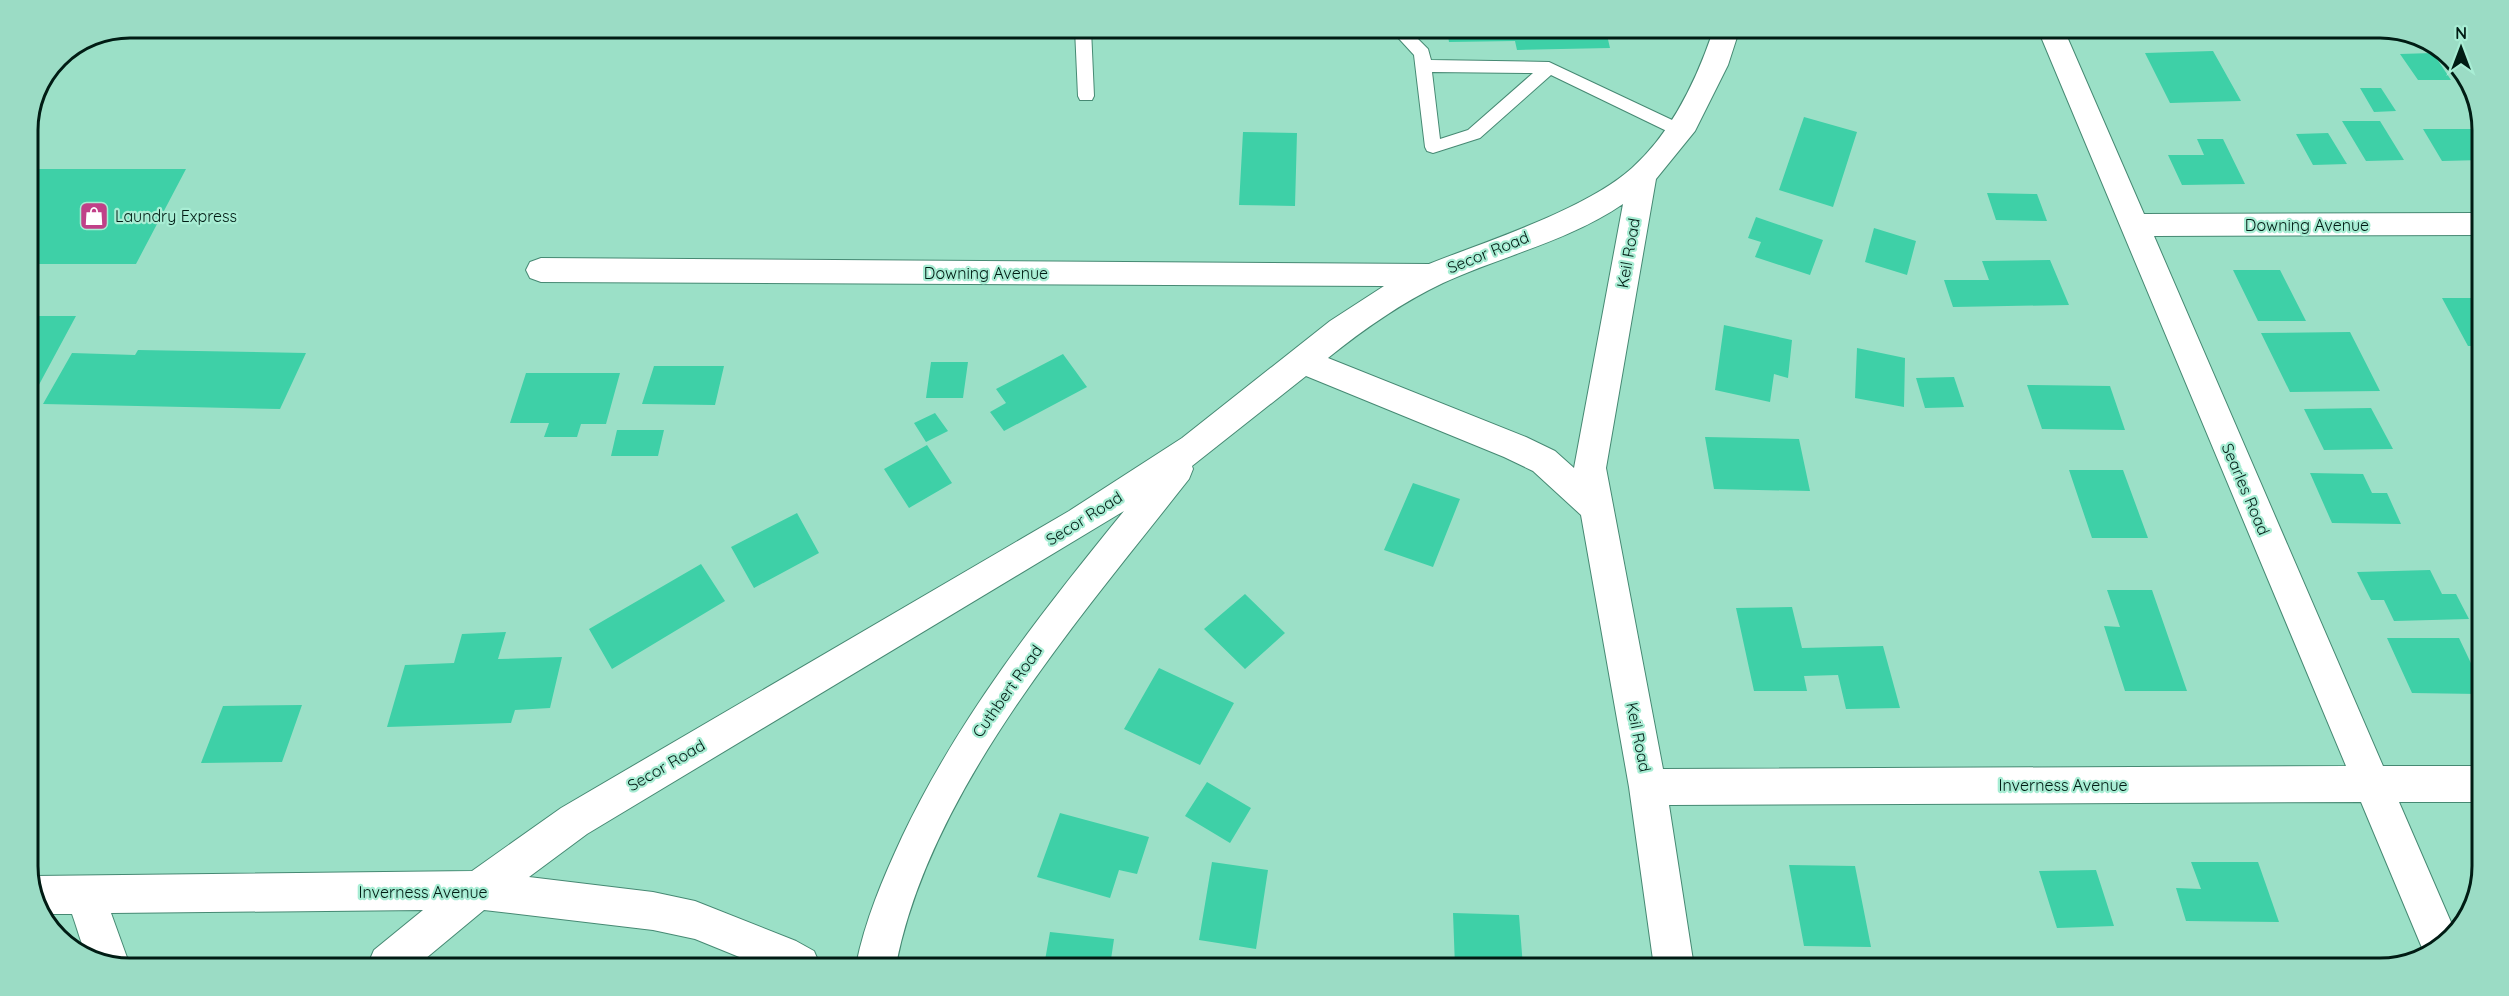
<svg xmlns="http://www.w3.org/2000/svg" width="2509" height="996" font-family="Quicksand,sans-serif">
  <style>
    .building { fill: #3ed0a7 }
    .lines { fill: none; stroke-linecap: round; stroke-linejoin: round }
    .service-casing { stroke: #468973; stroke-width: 2 }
    .minor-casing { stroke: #468973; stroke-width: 2 }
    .service { fill: #fff; fill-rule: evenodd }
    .minor { fill: #fff; fill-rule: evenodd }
    .labels { text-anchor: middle; stroke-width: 4.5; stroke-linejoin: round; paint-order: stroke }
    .poi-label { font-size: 16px; fill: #011c14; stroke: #a8edd4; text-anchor: start }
    .street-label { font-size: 16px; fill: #011c14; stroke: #a8edd4 }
    .rim { fill: none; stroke: #011c14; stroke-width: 3 }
  </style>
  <rect width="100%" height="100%" fill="#9be0c7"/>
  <path class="building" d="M1447 30 1606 31 1610 48 1517 50 1515 41 1449 42Z
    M2213 51 2241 101 2170 103 2145 53Z
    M2433 53 2451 80H2418L2400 54Z
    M2360 88H2381L2396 111 2374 112Z
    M1804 117 1857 132 1833 207 1779 190Z
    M2342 121H2380L2404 160 2366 161Z
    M2423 129H2471L2482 146 2481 160 2442 161Z
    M1243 132 1297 133 1295 206 1239 205Z
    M2328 133 2347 164 2313 165 2296 134Z
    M2197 139H2223L2245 184 2182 185 2168 155H2204Z
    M27 169H186L136 264H27Z
    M1987 193 2037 194 2047 221 1996 220Z
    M1756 217 1823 240 1810 275 1755 257 1761 242 1748 238Z
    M1874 228 1916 241 1907 275 1865 262Z
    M2050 260 2069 305 1953 307 1944 280H1989L1982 261Z
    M2233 270H2280L2306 321H2258Z
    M2442 298H2481L2480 346H2468Z
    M27 316H76L27 407Z
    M1724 325 1792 340 1788 378 1774 374 1770 402 1715 390Z
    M2350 332 2380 391 2290 392 2261 333Z
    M1857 348 1905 358 1904 407 1855 398Z
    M138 350 306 353 280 409 43 404 72 353 135 355Z
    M1063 354 1087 387 1004 431 990 412 1006 403 996 389Z
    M931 362H968L963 398H926Z
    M654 366H724L715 405 642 404Z
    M526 373H620L606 424H581L577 437H544L549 423H510Z
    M1954 377 1964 407 1925 408 1916 378Z
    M2027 385 2110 386 2125 430 2042 429Z
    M2371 408 2393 449 2324 450 2304 409Z
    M935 413 948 431 926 442 914 423Z
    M617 430H664L658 456H611Z
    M1705 437 1799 439 1810 491 1714 489Z
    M927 445 952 483 909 508 884 469Z
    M2069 470H2123L2148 538H2092Z
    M2310 473 2363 474 2372 493H2387L2401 524 2332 523Z
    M1413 483 1460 499 1433 567 1384 550Z
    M797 513 819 553 754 588 731 547Z
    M701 564 725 601 612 669 589 629Z
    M2430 570 2442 594H2456L2469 619 2394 621 2384 600H2371L2357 572Z
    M2107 590H2152L2187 691H2125L2104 626 2120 627Z
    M1245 594 1285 633 1245 669 1204 629Z
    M1792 607 1802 648 1883 646 1900 708 1846 709 1838 675 1804 676 1807 691H1754L1736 608Z
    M506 632 498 659 562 657 550 708 515 710 511 723 387 727 405 665 454 663 462 634Z
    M2387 638H2459L2478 678V694L2412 693Z
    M1159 668 1234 703 1200 765 1124 729Z
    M302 705 282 762 201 763 223 706Z
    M1207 782 1251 808 1230 843 1185 816Z
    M1060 813 1149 837 1137 874 1119 870 1110 898 1037 877Z
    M1212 862 1268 870 1256 949 1199 940Z
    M2191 862H2258L2279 922 2186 921 2176 888 2201 889Z
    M1789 865 1855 866 1871 947 1804 946Z
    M2096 870 2114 926 2057 928 2039 871Z
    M1453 913 1519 915 1523 967H1455Z
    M1050 932 1114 939 1110 966H1044Z
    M2227 959 2286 960 2290 969H2230Z"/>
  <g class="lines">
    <g class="service-casing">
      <path id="service" d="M1075 29H1091L1094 96 1092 100H1080L1078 96Z
        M1391 30H1409L1428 49 1431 60 1549 62 1687 127 1689 131 1687 135H1675L1551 75 1480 138 1433 153 1427 151 1425 147 1414 55ZM1432 72 1533 73 1468 130 1440 139Z"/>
    </g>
    <g class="minor-casing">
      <path id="minor" d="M1713 31H1739L1728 65 1695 131 1656 179 1606 468 1663 769 2346 766 2039 32H2065L2144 214 2481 213V235L2154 236 2383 766H2477V802H2399L2454 929 2437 952 2425 955 2361 802 1669 805 1694 967H1654L1629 787 1581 515 1533 471 1504 457 1306 376 1192 466 1193 469 1189 479C1080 618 930 789 896 965H856C865 920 883 878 902 837 959 717 1040 614 1124 511L587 834 529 877 653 892 695 901 796 941 814 951 820 965H759L695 939 653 930 484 910 419 964H368L374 950 423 910 111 913 129 963C82 968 86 953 72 914H43L29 878 35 876 472 871 561 808 1069 511 1182 438 1330 321 1384 286 541 282 530 278 526 270 530 262 541 258 1429 264C1489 240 1585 210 1632 168 1672 132 1696 81 1713 31ZM1623 204 1574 468 1555 451 1526 437 1328 358C1364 329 1401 303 1443 283 1502 256 1569 241 1623 204Z"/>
    </g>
    <use href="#service" class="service"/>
    <use href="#minor" class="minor"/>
  </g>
  <defs>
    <g id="shop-square" transform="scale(1.5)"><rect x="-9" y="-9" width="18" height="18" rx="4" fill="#c14088" stroke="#a8edd4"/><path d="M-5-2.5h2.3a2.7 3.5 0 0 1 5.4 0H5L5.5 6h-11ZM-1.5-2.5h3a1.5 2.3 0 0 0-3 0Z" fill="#fff"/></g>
  </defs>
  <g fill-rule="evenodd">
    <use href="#shop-square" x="94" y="216"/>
  </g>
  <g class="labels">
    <g class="poi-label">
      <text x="115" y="222">Laundry Express</text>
    </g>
    <g class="street-label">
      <text x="2307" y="231">Downing Avenue</text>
      <text transform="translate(1488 252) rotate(-22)" y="6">Secor Road</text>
      <text transform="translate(1628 253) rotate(-80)" y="6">Keil Road</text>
      <text x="986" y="279">Downing Avenue</text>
      <text transform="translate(2246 489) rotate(67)" y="6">Searles Road</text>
      <text transform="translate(1084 518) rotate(-32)" y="6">Secor Road</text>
      <text transform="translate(1007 691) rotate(-55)" y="6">Cuthbert Road</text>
      <text transform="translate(1639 737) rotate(79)" y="6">Keil Road</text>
      <text transform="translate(666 765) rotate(-30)" y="6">Secor Road</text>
      <text x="2063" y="791">Inverness Avenue</text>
      <text x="423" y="898">Inverness Avenue</text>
    </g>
  </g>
  <path d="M0 0H2509V996H0ZM130 38H2380A92 92 0 0 1 2472 130V866A92 92 0 0 1 2380 958H130A92 92 0 0 1 38 866V130A92 92 0 0 1 130 38Z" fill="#9bdcc5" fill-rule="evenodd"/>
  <path class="rim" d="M130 38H2380A92 92 0 0 1 2472 130V866A92 92 0 0 1 2380 958H130A92 92 0 0 1 38 866V130A92 92 0 0 1 130 38Z"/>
  <g transform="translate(2461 48)" stroke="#a8edd4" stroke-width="4.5" paint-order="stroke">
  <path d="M0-4.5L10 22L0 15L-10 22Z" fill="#011c14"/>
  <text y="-9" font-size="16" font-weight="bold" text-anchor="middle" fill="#011c14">N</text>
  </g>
</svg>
